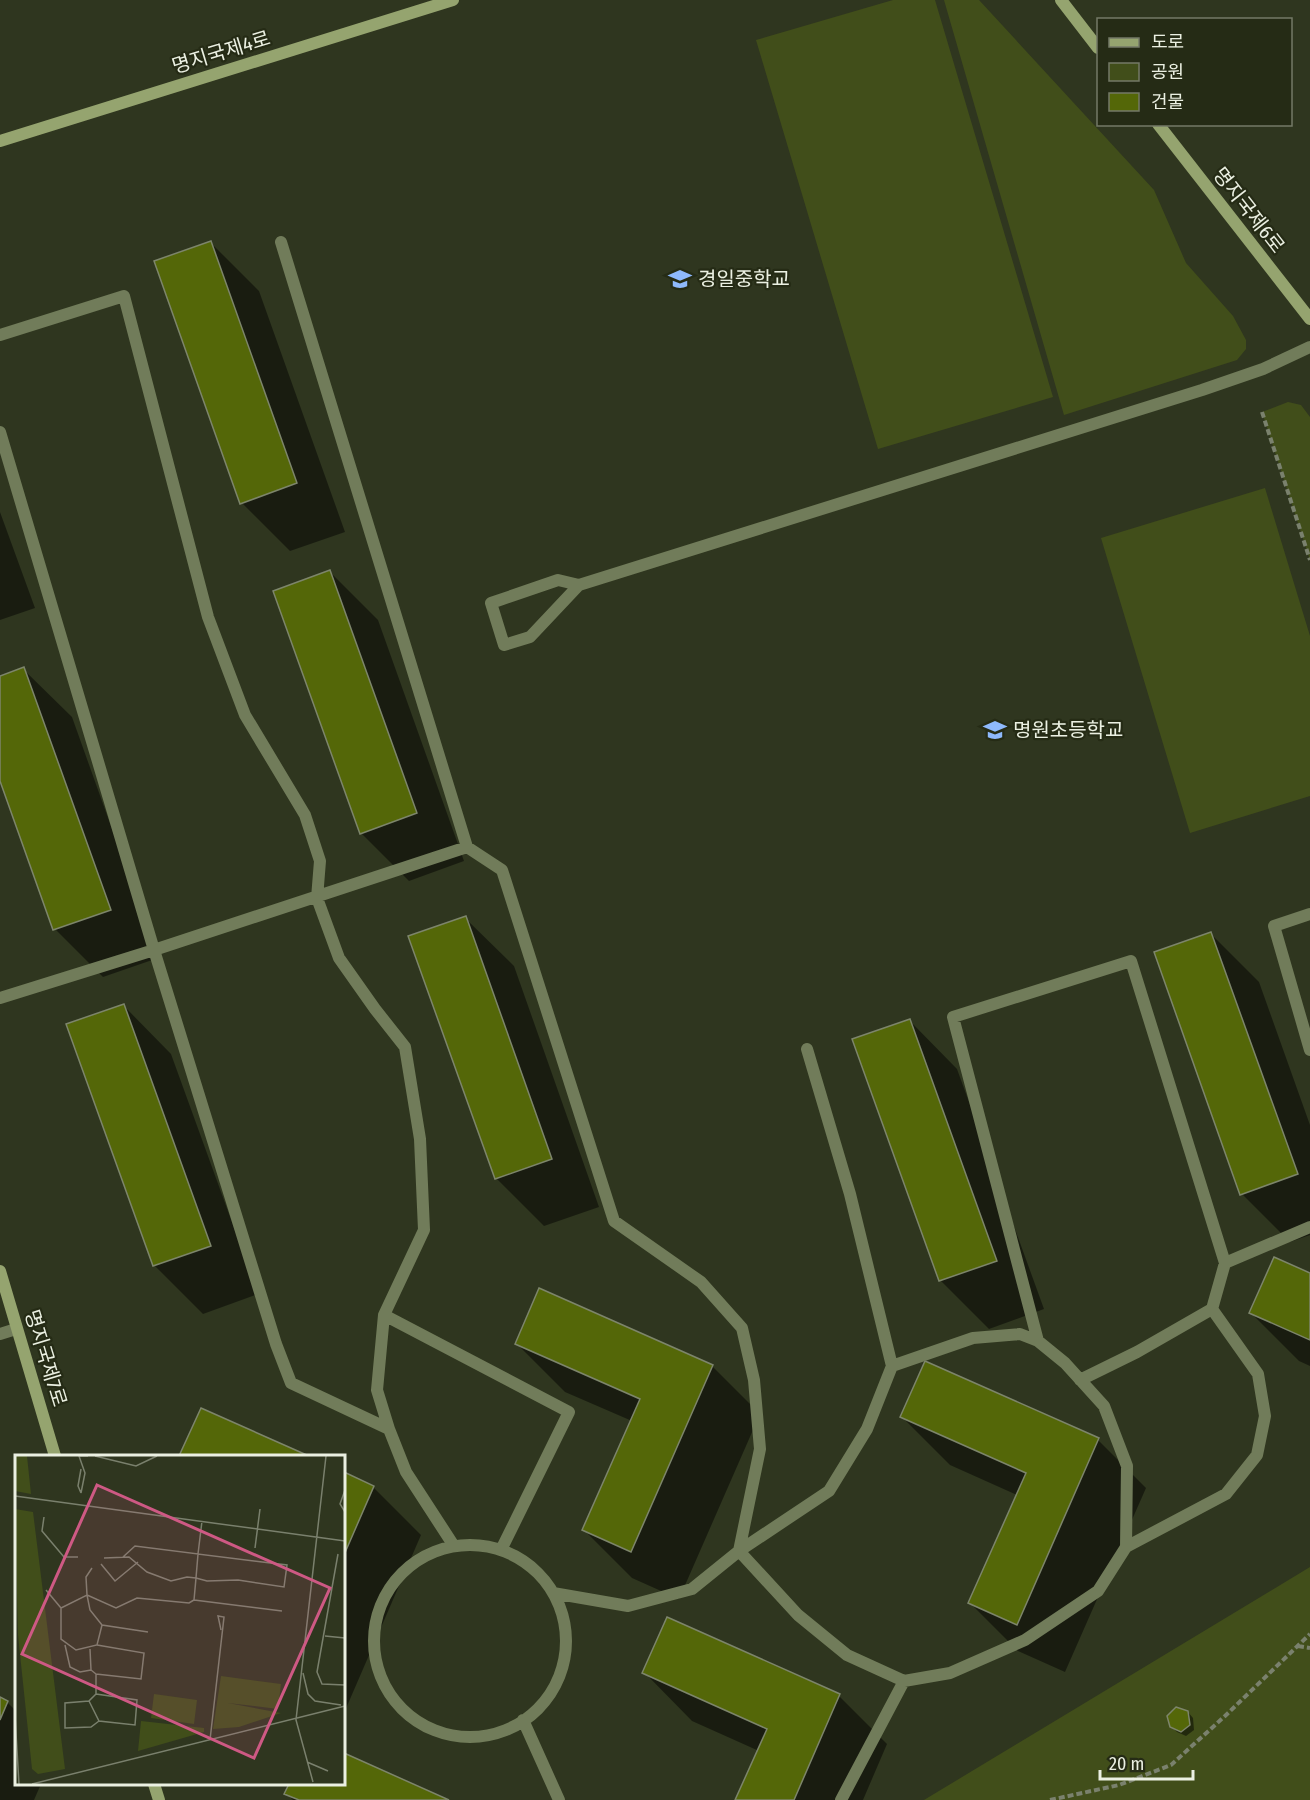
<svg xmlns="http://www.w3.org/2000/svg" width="1310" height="1800" font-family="'Fira Sans Condensed','Noto Sans KR',sans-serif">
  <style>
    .green { fill: #414e1a }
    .shadow { fill: #0007 }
    .building { fill: #546708; stroke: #7d856b; stroke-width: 1.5 }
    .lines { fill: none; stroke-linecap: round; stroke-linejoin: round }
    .path { stroke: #7a816d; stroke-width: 4; stroke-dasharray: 6 3; stroke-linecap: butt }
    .lane { stroke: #717c5a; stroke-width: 12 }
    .street { stroke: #717c5a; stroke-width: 12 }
    .secondary { stroke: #95a46f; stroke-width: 12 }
    .labels { text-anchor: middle; stroke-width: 4.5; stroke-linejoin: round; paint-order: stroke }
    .street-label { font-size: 20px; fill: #ebf0e2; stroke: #252b15 }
    .poi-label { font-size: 20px; fill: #ebf0e2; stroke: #252b15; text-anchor: start }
    .inset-road { fill: none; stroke: #7a806d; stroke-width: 1.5 }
    .view { fill: #ce5984; fill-opacity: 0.15; stroke: #ce5984; stroke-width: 3 }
    .inset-edge { fill: none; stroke: #ebf0e2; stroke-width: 3 }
  </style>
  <rect width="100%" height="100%" fill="#2f361f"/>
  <path class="green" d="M893 0H935L1053 397 878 449 756 40Z
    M944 0H979L1154 190 1186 263 1233 316 1246 340V349L1237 360 1064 415Z
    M1288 402 1301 405 1310 417V560L1262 412Z
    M1265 488 1310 636V796L1190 833 1101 538Z
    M1310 1567V1800H924Z"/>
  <path class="shadow" d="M211 243 259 291 345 532 290 551 242 503Z
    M0 512 35 608 0 620Z
    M330 572 378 620 464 861 409 881 361 833Z
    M23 669 72 717 158 958 103 977 55 929 0 777V677Z
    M465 918 514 966 599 1207 544 1226 496 1178Z
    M1211 934 1259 982 1310 1125V1235L1290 1242 1242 1194Z
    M123 1005 171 1054 258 1294 203 1314 155 1266 68 1025Z
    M909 1020 957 1069 1044 1309 989 1329 941 1281 854 1040Z
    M1310 1275V1366L1299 1361 1251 1313Z
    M517 1344 712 1366 760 1414 679 1599 632 1578 584 1530 632 1421 565 1392Z
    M201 1410 305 1456H181Z
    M902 1417 1098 1440 1146 1488 1065 1672 1018 1651 970 1603 1017 1495 950 1465Z
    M344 1474 373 1487 421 1535 344 1713Z
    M644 1672 839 1696 887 1744 863 1800H737L759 1751 692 1721Z
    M0 1699 7 1702 16 1711V1784H41L34 1800H0Z
    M1188 1712 1193 1718 1194 1730 1186 1736 1177 1732 1171 1726Z
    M344 1755 446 1800H293L286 1793 290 1784H344Z"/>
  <path class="building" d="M211 241 297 483 240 504 154 261Z
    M330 570 417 813 360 834 273 591Z
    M24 667 111 910 53 930 0 781V676Z
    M466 916 552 1159 495 1179 408 936Z
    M1211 932 1298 1174 1240 1195 1154 952Z
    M124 1004 211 1246 153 1266 66 1024Z
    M910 1019 997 1261 939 1281 852 1039Z
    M1274 1257 1310 1273V1340L1249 1313Z
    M539 1288 713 1365 631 1552 582 1530 640 1399 515 1344Z
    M925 1361 1099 1438 1017 1625 968 1603 1026 1473 900 1417Z
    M201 1408 309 1456H179Z
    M344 1472 374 1486 344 1555Z
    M667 1617 840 1694 794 1800H735L767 1729 642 1673Z
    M0 1697 8 1701 0 1720Z
    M1176 1707 1188 1711 1190 1725 1181 1732 1170 1727 1167 1716Z
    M344 1753 449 1800H299L284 1794 289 1784H344Z"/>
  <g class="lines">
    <path class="path" d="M1262 412 1310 560
      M1298 1646 1310 1648
      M1050 1800 1119 1785 1171 1765 1225 1716 1310 1634"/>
    <path class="lane" d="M281 242 467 847
      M0 335 124 296 208 617 245 715 305 815 320 861 317 898 339 958 375 1009 405 1047 420 1139 424 1230 384 1315 377 1390 389 1429 406 1472 454 1546
      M0 432 154 950 467 847 502 870 614 1221 701 1282 742 1328 754 1380 760 1449 739 1551 692 1589 628 1606 553 1593
      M1310 914 1274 926 1310 1050
      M0 998 154 950 276 1344 291 1383 389 1429
      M807 1049 850 1194 892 1366 867 1429 829 1491 739 1551 798 1615 847 1655 904 1681 950 1673 1025 1640 1098 1591 1126 1547 1127 1466 1104 1406 1065 1363 1038 1341 1020 1334 973 1338 892 1366
      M384 1315 569 1412 501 1550
      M0 1334 16 1329
      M1038 1341 953 1017 1131 961 1225 1263
      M1080 1380 1137 1352 1212 1309 1225 1263 1310 1227
      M374 1641a96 96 0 1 1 192 0a96 96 0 1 1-192 0Z
      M1126 1547 1226 1494 1257 1455 1265 1416 1258 1374 1212 1309
      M523 1720 559 1800
      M841 1800 904 1681"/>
    <path class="street" d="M579 585 558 580 491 603 504 645 530 637 579 585 1202 390 1263 369 1310 347"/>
    <path class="secondary" d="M1061 0 1098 48
      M1158 124 1310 319
      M0 141 453 0
      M0 1271 55 1456
      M154 1784 159 1800"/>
  </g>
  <defs>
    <g id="school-bare" transform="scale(1.8)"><path d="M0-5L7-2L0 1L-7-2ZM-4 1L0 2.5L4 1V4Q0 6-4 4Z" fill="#8eb9fc" stroke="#252b15" stroke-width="2.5" paint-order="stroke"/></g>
  </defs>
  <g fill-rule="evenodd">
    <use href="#school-bare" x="680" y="279"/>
    <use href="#school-bare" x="995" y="730"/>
  </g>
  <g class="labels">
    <g class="street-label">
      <text transform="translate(221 52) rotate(-17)" y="7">명지국제4로</text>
      <text transform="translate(1249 210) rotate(52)" y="7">명지국제6로</text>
      <text transform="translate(46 1358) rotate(73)" y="7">명지국제7로</text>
    </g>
    <g class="poi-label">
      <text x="698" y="286">경일중학교</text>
      <text x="1013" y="737">명원초등학교</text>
    </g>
  </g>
  <g transform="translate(15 1455)">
    <rect width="330" height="330" fill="#2f361f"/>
    <path d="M0 1H12L16 39 0 36ZM0 54 18 57 50 314 23 319 17 314 3 180ZM206 221 266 229 263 254 213 248 266 258 224 272 198 274ZM139 239 182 245 179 269 136 263ZM126 266 189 273V277L123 296Z" fill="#414e1a"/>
    <path class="inset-road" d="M80 1 121 11 142 1M66 14 63 31 66 38M330 35 325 49 330 57M66 38 70 18 64 1H73M0 41 330 86M29 62 27 76 49 102H63M240 93 245 54M323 99 302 217 307 229 330 230M108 102 120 91 183 99 187 66M86 109 100 126 123 107M77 113 71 122 72 140 101 153 122 143 174 148 179 145 181 123 183 99 272 110 269 132 223 125 192 126 181 123 172 122 156 126 132 117 114 102 89 103M31 135 46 153M179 145 267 156M87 170 82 190 61 195 46 184V153L72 140 75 155 87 170 133 177M310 181 330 183M50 190 55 212 65 217 76 215M75 194 76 215 81 219V239L74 246 84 266 120 270 122 245 81 239M288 218 293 239 300 246 326 250M81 219 126 224 129 198 82 190M74 246 50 248V273L76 272 84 266M0 261 4 329M195 285 209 162 203 161 206 175M292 307 313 316M298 327 281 265 311 1M17 329 330 251"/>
    <path class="view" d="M82 30 315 133 239 303 7 199Z"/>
    <rect width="330" height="330" class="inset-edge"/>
  </g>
  <rect x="1097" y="18" width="195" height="108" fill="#252b15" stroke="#747a67" stroke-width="1.5"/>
  <rect x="1109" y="38" width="30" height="9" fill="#95a46f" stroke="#747a67" stroke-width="1.5"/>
  <text x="1151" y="48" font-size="18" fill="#ebf0e2">도로</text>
  <rect x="1109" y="63" width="30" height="18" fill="#414e1a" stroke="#747a67" stroke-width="1.5"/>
  <text x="1151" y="78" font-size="18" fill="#ebf0e2">공원</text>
  <rect x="1109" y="93" width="30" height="18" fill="#546708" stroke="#747a67" stroke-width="1.5"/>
  <text x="1151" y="108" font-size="18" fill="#ebf0e2">건물</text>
  <path d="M1100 1770v9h93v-9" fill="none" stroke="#ebf0e2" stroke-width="3"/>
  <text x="1109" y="1770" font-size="18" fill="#ebf0e2" stroke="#252b15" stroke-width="4.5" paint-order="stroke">20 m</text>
</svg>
